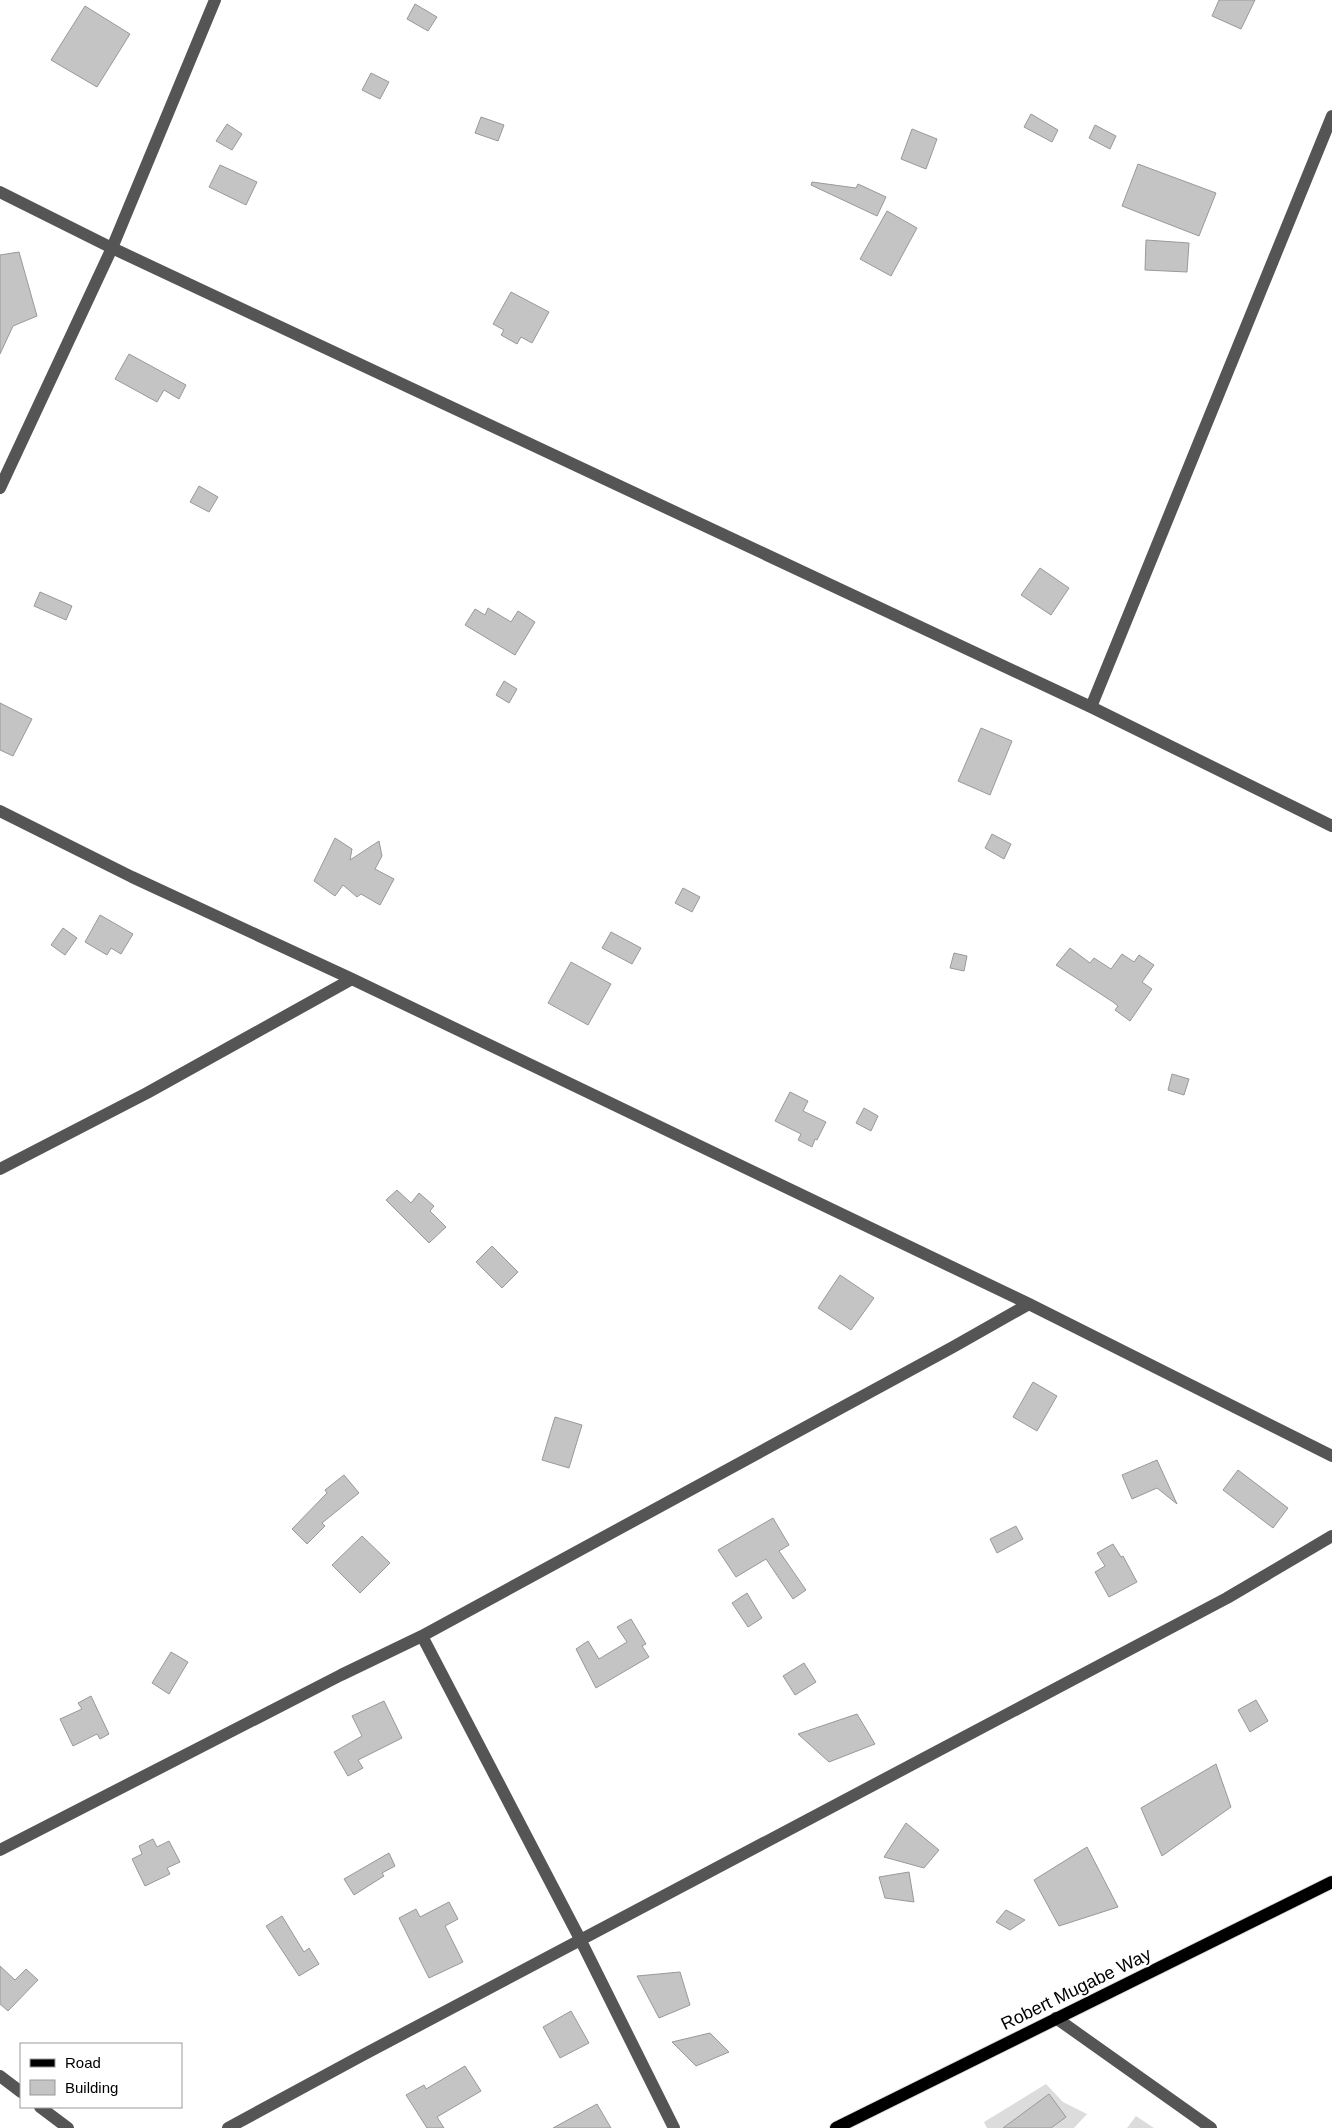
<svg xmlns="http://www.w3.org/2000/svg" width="1332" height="2128" font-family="Arial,sans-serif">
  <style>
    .green { fill: #dcdcdc }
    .building { fill: #c4c4c4; stroke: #999 }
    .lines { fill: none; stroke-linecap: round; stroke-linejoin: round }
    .major-casing { stroke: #dbdbdb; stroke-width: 14 }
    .minor { stroke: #555; stroke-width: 12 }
    .major { stroke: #000; stroke-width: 12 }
    .labels { text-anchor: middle; stroke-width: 4; stroke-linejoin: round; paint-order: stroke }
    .street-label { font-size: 18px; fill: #000; stroke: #fff }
  </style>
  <rect width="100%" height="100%" fill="#fff"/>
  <path class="green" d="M1046 2084 1063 2102 1087 2114 1074 2128H987L984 2122Z
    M1136 2116 1154 2128H1127Z"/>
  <path class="building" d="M1219 0H1255L1241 29 1212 16Z
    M415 4 437 17 428 31 407 19Z
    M85 6 130 34 97 87 51 60Z
    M371 73 389 82 380 99 362 90Z
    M1031 114 1058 130 1052 142 1024 127Z
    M481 117 504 125 498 141 475 133Z
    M227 124 242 134 232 150 216 141Z
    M1095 125 1116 136 1110 149 1089 138Z
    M912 129 937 139 926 169 901 159Z
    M1138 164 1216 193 1199 236 1122 206Z
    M220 165 257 182 246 205 209 187Z
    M812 182 856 188 858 184 886 197 877 216 811 185Z
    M887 211 917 228 891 276 860 259Z
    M1146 240 1189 243 1187 272 1145 270Z
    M19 252 37 316 13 326 0 354V255Z
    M511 292 549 312 532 343 521 337 517 344 501 335 504 330 493 324Z
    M129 354 186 385 179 399 164 390 157 402 115 379Z
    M199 486 218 497 209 512 190 502Z
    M1040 568 1069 588 1051 615 1021 595Z
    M40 592 72 606 66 620 34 606Z
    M488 608 511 622 518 611 535 622 515 655 465 625 475 609 485 615Z
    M504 681 517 689 509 703 496 695Z
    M0 703 32 719 13 756 0 750Z
    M981 728 1012 741 990 795 958 781Z
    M992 834 1011 844 1004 859 985 848Z
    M335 838 352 849 350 860 379 841 382 856 375 869 394 879 380 905 361 894 357 897 343 885 335 896 314 881Z
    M683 888 700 897 692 912 675 903Z
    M100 915 133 934 121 954 111 948 107 955 85 942Z
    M63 928 77 938 65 955 51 945Z
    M611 932 641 948 632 964 602 948Z
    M1070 948 1090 963 1094 958 1111 969 1122 954 1134 962 1139 955 1154 965 1142 982 1152 989 1130 1021 1115 1010 1118 1006 1113 1002 1056 965Z
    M954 953 967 956 964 971 950 968Z
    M571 962 611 984 588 1025 548 1003Z
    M1172 1074 1189 1079 1184 1095 1168 1090Z
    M790 1092 808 1101 803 1111 826 1122 817 1140 815 1139 812 1147 798 1140 801 1134 775 1121Z
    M864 1108 878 1116 871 1131 856 1123Z
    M397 1190 411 1203 419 1193 434 1206 430 1211 446 1227 429 1243 386 1200Z
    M492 1246 518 1272 502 1288 476 1262Z
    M840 1275 874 1298 851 1330 818 1308Z
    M1033 1382 1057 1396 1037 1431 1013 1417Z
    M555 1417 582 1425 569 1468 542 1460Z
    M1157 1460 1177 1504 1157 1488 1132 1499 1122 1475Z
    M1238 1470 1288 1508 1273 1528 1223 1490Z
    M344 1475 359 1493 322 1523 325 1526 307 1544 292 1529 327 1493 325 1490Z
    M773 1518 789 1545 779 1551 806 1590 793 1599 766 1559 736 1577 718 1550Z
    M1016 1526 1023 1539 997 1553 990 1539Z
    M362 1536 390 1563 360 1593 332 1565Z
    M1113 1544 1121 1557 1123 1556 1137 1582 1109 1597 1095 1572 1105 1566 1097 1553Z
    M747 1593 762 1618 748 1627 732 1603Z
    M631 1619 646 1644 642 1646 649 1657 596 1688 576 1649 588 1641 599 1659 627 1642 617 1627Z
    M171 1652 188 1662 169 1694 152 1683Z
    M804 1663 816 1682 795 1695 783 1676Z
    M91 1696 109 1734 100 1739 97 1734 73 1746 60 1719 82 1709 78 1703Z
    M1256 1700 1268 1721 1250 1732 1238 1710Z
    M384 1701 402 1738 358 1760 363 1768 348 1776 334 1752 362 1736 352 1716Z
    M857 1714 875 1744 829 1762 798 1734Z
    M1216 1764 1231 1807 1162 1856 1141 1808Z
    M906 1823 939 1850 924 1868 884 1857Z
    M153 1839 157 1847 169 1841 180 1862 167 1868 170 1874 145 1886 132 1859 142 1854 139 1846Z
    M1087 1847 1118 1907 1059 1926 1034 1880Z
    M389 1853 395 1866 382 1873 384 1876 354 1895 344 1879Z
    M909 1872 914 1902 885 1898 879 1877Z
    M449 1902 458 1919 445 1926 463 1962 429 1978 399 1918 416 1909 420 1917Z
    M1006 1910 1025 1920 1010 1930 996 1922Z
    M282 1916 304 1952 309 1948 319 1964 299 1976 266 1926Z
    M0 1966 15 1980 26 1969 38 1980 8 2011 0 2004Z
    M680 1972 690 2005 659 2018 637 1976Z
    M571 2011 589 2043 560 2058 543 2027Z
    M710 2033 729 2052 696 2066 672 2042Z
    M465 2066 481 2091 437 2117 444 2128H427L406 2095 424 2085 426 2089Z
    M1049 2094 1066 2117 1051 2128H1003Z
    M597 2104 611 2128H553Z"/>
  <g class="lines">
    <g class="major-casing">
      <path id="major" d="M836 2128 1332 1882"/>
    </g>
    <path class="minor" d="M0 192 112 248 1091 707 1332 826
      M0 488 112 248 215 0
      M1091 707 1332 116
      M0 811 132 877 352 979 1029 1304 1332 1456
      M0 1169 147 1093 352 979
      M422 1636 580 1939 674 2128
      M0 1850 341 1675 422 1636 953 1347 1029 1304
      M1056 2018 1211 2128
      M0 2076 21 2092
      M40 2107 68 2128
      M228 2128 361 2056 1227 1598 1332 1536"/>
    <use href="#major" class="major"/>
  </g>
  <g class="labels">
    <g class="street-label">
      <text transform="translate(1076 1989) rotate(-26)" y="6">Robert Mugabe Way</text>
    </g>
  </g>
  <rect x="20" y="2043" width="162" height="65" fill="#ffffff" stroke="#999999"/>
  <rect x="30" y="2059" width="25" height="8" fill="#000000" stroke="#999999"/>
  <text x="65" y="2068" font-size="15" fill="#000000">Road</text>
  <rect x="30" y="2080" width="25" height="15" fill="#c4c4c4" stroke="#999999"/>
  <text x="65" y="2093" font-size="15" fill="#000000">Building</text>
</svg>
